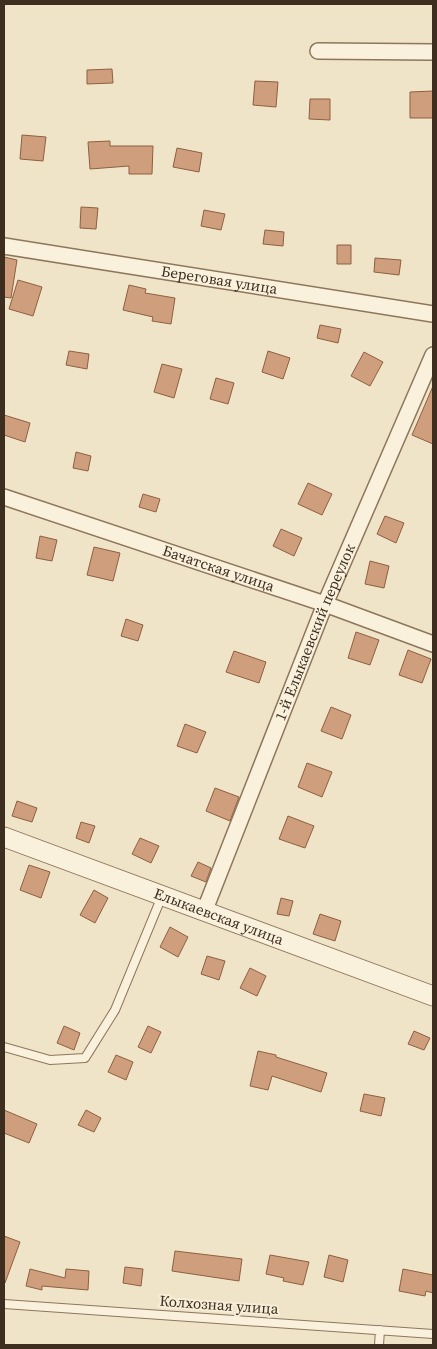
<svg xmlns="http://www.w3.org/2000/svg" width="437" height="1349" font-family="'Source Serif 4',serif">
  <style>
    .building { fill: #cf9f7d; stroke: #8d5f41 }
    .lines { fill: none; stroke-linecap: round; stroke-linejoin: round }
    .service-casing { stroke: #8d765c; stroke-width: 10 }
    .minor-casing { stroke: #8d765c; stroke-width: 18 }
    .tertiary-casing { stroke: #8d765c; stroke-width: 21 }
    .service { stroke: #faf1dc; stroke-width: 8 }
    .minor { stroke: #faf1dc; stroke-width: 15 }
    .tertiary { stroke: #faf1dc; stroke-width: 19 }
    .labels { text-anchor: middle; stroke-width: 4; stroke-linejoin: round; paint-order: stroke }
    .street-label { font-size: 15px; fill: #3d2e20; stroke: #f7eed8 }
  </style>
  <rect width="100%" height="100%" fill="#f0e4c8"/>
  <path class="building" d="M112 69 113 83 87 84V70Z
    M255 81 278 82 276 107 253 105Z
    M433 91V118H410V92Z
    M310 99H330V120L309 119Z
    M22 135 46 137 43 161 20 159Z
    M110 141V146H153L152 174H129V166L90 169 88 142Z
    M177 148 202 153 199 172 173 167Z
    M81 207 98 208 96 229 80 228Z
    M204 210 225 214 221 230 201 226Z
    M265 230 284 232 283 246 263 244Z
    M337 245H351V264H337Z
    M4 257 17 260 11 298 4 297Z
    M375 258 401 260 399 275 374 272Z
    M18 280 42 287 33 316 9 309Z
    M129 285 146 289 145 293 175 298 171 324 152 321 153 317 123 310Z
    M320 325 341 329 338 343 317 338Z
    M69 351 89 354 87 369 66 365Z
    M268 351 290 358 283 379 262 372Z
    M364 352 383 362 370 386 351 376Z
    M162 364 182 369 174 398 154 392Z
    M216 378 234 383 228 404 210 399Z
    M433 386V444L412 435Z
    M4 415 30 423 25 442 4 435Z
    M76 452 91 456 88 471 73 468Z
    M308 483 332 494 322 515 298 504Z
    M143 494 160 499 156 512 139 507Z
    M385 516 404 523 396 543 377 534Z
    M281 529 302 538 294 556 273 546Z
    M40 536 57 540 52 561 36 558Z
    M94 547 120 553 113 581 87 575Z
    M370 561 389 566 384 588 365 584Z
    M126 619 143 625 138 641 121 636Z
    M356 632 379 640 370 665 348 658Z
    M408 650 431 659 422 683 399 675Z
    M234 651 266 662 259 683 226 672Z
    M331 707 351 715 342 739 321 731Z
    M185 724 206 732 197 753 177 746Z
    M307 763 332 772 322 797 298 787Z
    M215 788 239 797 230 821 206 811Z
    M17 801 37 808 32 822 12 816Z
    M288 816 314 826 305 848 279 839Z
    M81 822 95 826 89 843 76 838Z
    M140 838 159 846 151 863 132 854Z
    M198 862 211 868 206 882 191 876Z
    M29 865 50 872 41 898 20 890Z
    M94 890 108 898 95 923 80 915Z
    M281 898 293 901 289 916 277 914Z
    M320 914 341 921 335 941 313 934Z
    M170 927 188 937 178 957 160 947Z
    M207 956 225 961 219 980 201 974Z
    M250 968 266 976 257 996 240 988Z
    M64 1026 80 1033 74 1050 57 1043Z
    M148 1026 161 1032 151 1053 138 1047Z
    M414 1031 430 1038 424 1050 408 1044Z
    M258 1051 276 1055V1057L327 1073 321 1092 272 1076 268 1090 250 1086Z
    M116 1055 133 1062 126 1080 108 1072Z
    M364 1094 385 1098 381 1116 360 1111Z
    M4 1110 37 1124 29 1143 4 1133Z
    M86 1110 101 1118 94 1132 78 1125Z
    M4 1236 20 1242 5 1283 4 1282Z
    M175 1251 242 1259 239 1281 172 1271Z
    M270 1255 309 1262 303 1285 283 1281 284 1278 266 1274Z
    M329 1255 348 1260 343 1282 324 1277Z
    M125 1267 143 1269 141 1286 123 1283Z
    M30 1269 65 1278 66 1269 89 1271 88 1290 42 1286V1290L26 1286Z
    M403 1269 433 1275V1293L426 1291 425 1296 399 1291Z"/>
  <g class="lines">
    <g class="service-casing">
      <path id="service" d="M4 1047 50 1060 85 1058 115 1010 162 896
        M4 1304 433 1334
        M379 1345 380 1330"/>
    </g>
    <g class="minor-casing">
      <g id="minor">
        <path d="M318 51 433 52"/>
        <path id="s1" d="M4 246 433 314"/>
        <path id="s2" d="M4 497 325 604 433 644"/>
        <path id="s3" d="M204 912 325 604 433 355"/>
      </g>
    </g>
    <g class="tertiary-casing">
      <g id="tertiary">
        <path id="s4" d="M4 837 433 996"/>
      </g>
    </g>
    <use href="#service" class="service"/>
    <use href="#minor" class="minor"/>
    <use href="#tertiary" class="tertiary"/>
  </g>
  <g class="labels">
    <g class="street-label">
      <text dy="5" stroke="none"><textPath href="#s1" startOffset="218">Береговая улица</textPath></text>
      <text dy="5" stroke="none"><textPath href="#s2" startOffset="226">Бачатская улица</textPath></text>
      <text dy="5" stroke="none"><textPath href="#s3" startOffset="301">1-й Елыкаевский переулок</textPath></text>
      <text dy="5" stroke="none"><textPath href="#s4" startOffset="229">Елыкаевская улица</textPath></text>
      <text transform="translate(219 1305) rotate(4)" y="5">Колхозная улица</text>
    </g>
  </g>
  <rect width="437" height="1349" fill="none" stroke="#3d2e20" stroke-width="10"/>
</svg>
